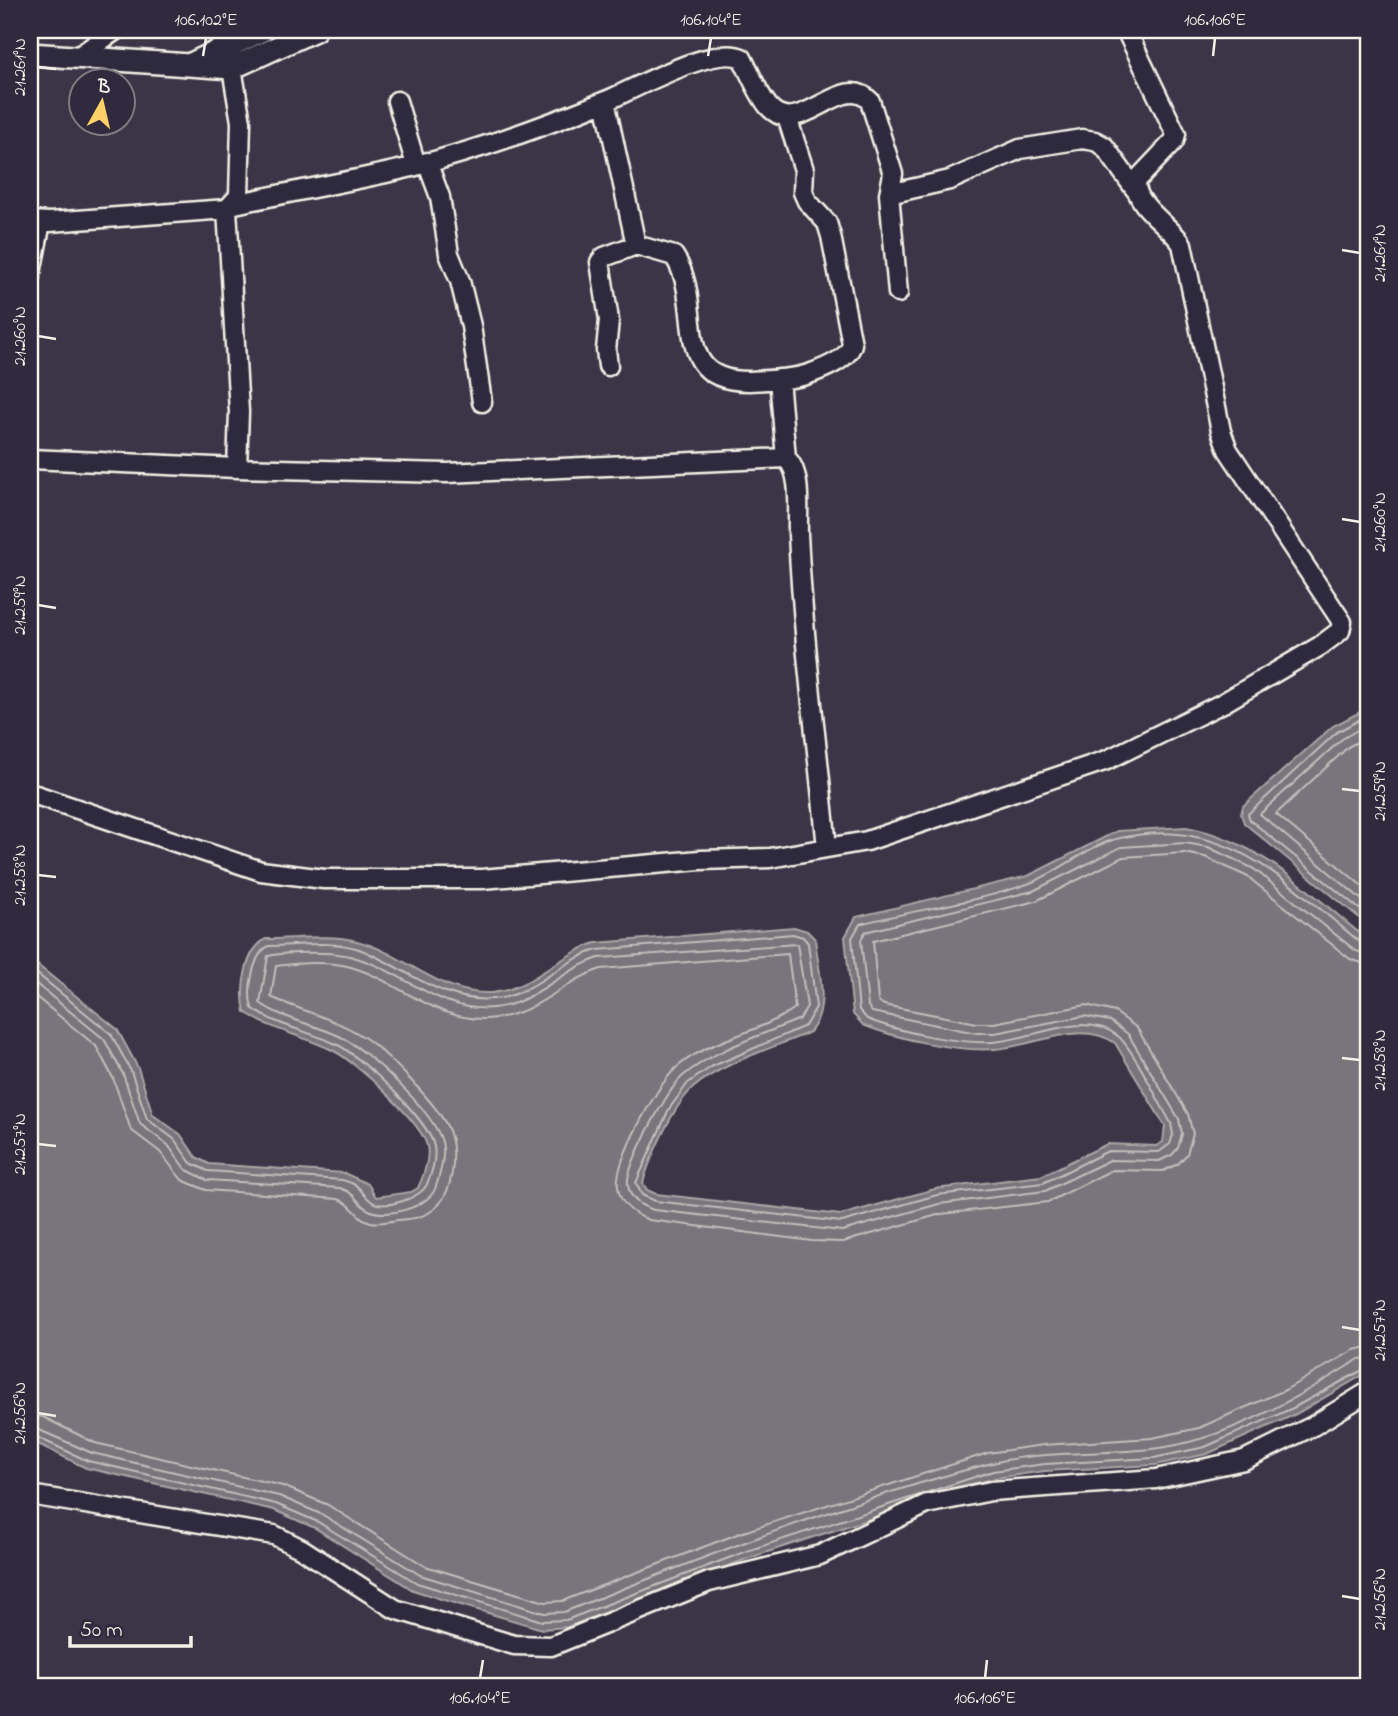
<svg xmlns="http://www.w3.org/2000/svg" width="1398" height="1716" font-family="'Indie Flower',sans-serif">
  <style>
    .water { fill: #78747b; stroke: #aaa6a7; stroke-width: 2 }
    .lines { fill: none; stroke-linecap: round; stroke-linejoin: round }
    .shore { stroke: #c2bfbc; stroke-width: 2 }
    .minor-casing { stroke: #f4f1e8; stroke-width: 23 }
    .major-casing { stroke: #f4f1e8; stroke-width: 26 }
    .minor { stroke: #2f2a3d; stroke-width: 18 }
    .major { stroke: #2f2a3d; stroke-width: 21 }
    .ticks { fill: none; stroke: #f4f1e8; stroke-width: 2.5 }
    .neatline { fill: none; stroke: #f4f1e8; stroke-width: 2.5 }
    .ticks-label { font-size: 18px; text-anchor: middle; fill: #f4f1e8 }
  </style>
  <rect width="100%" height="100%" fill="#3b3647"/>
  <filter id="ink" filterUnits="userSpaceOnUse"><feTurbulence type="fractalNoise" baseFrequency=".0143" numOctaves="2"/><feDisplacementMap in="SourceGraphic" scale="14" xChannelSelector="R" yChannelSelector="G"/><feConvolveMatrix kernelMatrix="1 2 1 2 8 2 1 2 1" color-interpolation-filters="sRGB"/></filter>
  <g filter="url(#ink)">
    <path class="water" d="M1368 708V925L1244 823 1241 814 1243 806 1333 726Z
      M1186 827C1260 840 1312 895 1368 940V1372L1296 1414 1207 1454 1155 1465 1045 1471 995 1478 749 1558 567 1627 542 1629 444 1600 413 1590 315 1528 274 1510 86 1468 30 1440V959L117 1029 138 1068 153 1115 180 1134 196 1157 209 1164 344 1173 368 1184 376 1197 411 1192 418 1188C423 1177 430 1159 427 1146 422 1123 356 1062 334 1051 305 1036 272 1031 245 1012 240 990 244 951 266 939 295 939 329 934 357 941 404 953 439 995 491 993 531 990 559 954 596 943L794 927 807 931 815 939C818 969 831 1006 810 1032 776 1047 721 1063 693 1088 673 1106 650 1157 643 1183L647 1190 656 1194 841 1215 935 1189 1041 1176 1107 1144 1156 1146 1163 1142 1165 1126 1115 1043C1079 1019 1034 1047 995 1049 957 1052 898 1039 863 1025L853 1014 845 937 856 917 1028 876 1117 831Z"/>
    <g class="lines">
      <path class="shore" d="M1368 715 1337 732 1248 814 1250 820 1368 916
        M1368 724 1342 739 1260 814 1368 905
        M1368 736 1348 747 1276 814 1368 891
        M30 968 111 1034 131 1071 147 1119 174 1139 191 1163 208 1171 342 1180C364 1186 357 1190 371 1201 382 1211 422 1198 427 1184 432 1173 436 1159 434 1147 431 1122 360 1055 336 1044 309 1031 276 1026 252 1008 247 992 252 954 269 946 296 946 333 940 359 949 403 966 443 1004 493 999 534 996 559 961 597 950L793 934 803 937 808 943 816 1007 805 1026 711 1067 688 1083 669 1109 636 1183 642 1195 655 1201 842 1222 937 1195 1043 1183 1108 1151 1159 1152 1170 1144 1173 1135 1171 1123C1159 1103 1134 1050 1118 1036 1084 1009 1031 1040 993 1042 957 1044 900 1032 867 1019L859 1010 852 938 860 924C916 909 976 903 1030 883 1061 871 1088 845 1120 838 1225 814 1287 883 1361 943L1368 945
        M30 979 104 1039 123 1074 140 1124 168 1145 185 1169 207 1180 340 1188C358 1194 356 1204 369 1210 386 1219 428 1207 435 1189 440 1175 446 1156 442 1142 434 1112 367 1049 339 1036 314 1024 282 1019 260 1003L268 956C286 952 334 951 353 957 402 970 439 1013 493 1008 535 1004 560 970 599 958L797 944 807 1006 800 1019C762 1035 715 1049 683 1076 668 1088 625 1167 628 1185 630 1200 641 1206 654 1210L842 1231 939 1204 1045 1191 1110 1160 1159 1161 1172 1155 1178 1148 1182 1134 1179 1119 1128 1034 1110 1021 1084 1016 995 1033H976L872 1012 868 1006 861 940 865 932 1033 891 1121 847 1185 843 1208 847 1254 869 1356 951 1368 954
        M30 992 96 1046 113 1078 131 1130 160 1152 182 1180 206 1190 338 1199C353 1203 356 1219 371 1222 380 1224 389 1221 398 1220 411 1219 422 1218 433 1210 455 1193 458 1148 447 1126 436 1104 392 1059 372 1043 343 1020 303 1012 271 997L276 966C298 963 329 961 351 967 400 981 439 1026 496 1018 540 1013 562 981 601 969L788 954 795 1008C759 1034 710 1038 676 1068 657 1085 614 1162 618 1187 620 1205 633 1214 649 1220L812 1241 843 1242 941 1214 1048 1202 1112 1170 1163 1171 1178 1164 1187 1154 1193 1134 1188 1114 1137 1028 1115 1012 1086 1005 994 1023H977L884 1005 878 1001 873 941 1036 901 1123 857 1184 853 1205 857 1248 877 1350 959 1368 965
        M30 1415 43 1417 95 1443 283 1486 328 1505 425 1566 545 1602 562 1601 740 1533 988 1453 1043 1445 1152 1438 1199 1428 1285 1390 1354 1350 1368 1347
        M30 1426 92 1453 279 1496 323 1515 420 1575 544 1613 564 1612C703 1557 844 1502 988 1464 1041 1450 1098 1455 1152 1449 1225 1441 1297 1398 1359 1359L1368 1358
        M30 1434 88 1461 276 1504 318 1522 417 1583 542 1621 566 1620 747 1551 993 1471 1045 1464 1154 1458 1205 1447 1293 1408 1368 1367"/>
      <g class="minor-casing">
        <path id="minor" d="M76 58 116 30
          M397 101 416 165
          M605 101 636 245 604 257 600 262 609 320 606 350 608 366
          M427 162 440 197 449 254 460 281 471 326 482 402
          M889 194 950 180 1020 149 1082 139 1095 141 1104 146 1135 189
          M235 204C294 191 354 181 412 167 478 150 545 126 608 100 636 88 715 44 742 58 750 73 758 94 769 107 799 141 842 70 870 101L893 174 889 194 898 293
          M30 221 50 222 227 209 239 196 241 122 232 68V46L224 30
          M636 245 674 256C707 305 666 382 750 381 769 380 791 380 809 374 823 369 849 359 852 344L831 236 827 223 807 201 803 192 804 170 787 117
          M30 278 41 222
          M779 379 786 458
          M30 459 237 468 239 412 227 209
          M237 468 447 473 786 458C803 473 797 513 798 534 803 639 817 744 827 848
          M30 793 261 871 324 879H482L700 860 770 858 867 841 1107 760 1223 703 1320 646 1340 631 1342 622 1228 450 1221 431 1182 244C1169 224 1134 206 1136 181L1174 141 1176 134 1126 30
          M30 1495 274 1535 302 1549 395 1609 514 1645 551 1646 709 1582 820 1555 927 1504 991 1491 1156 1479 1244 1460 1313 1426 1368 1392"/>
      </g>
      <g class="major-casing">
        <path id="major" d="M30 54 232 68 315 30
          M191 64 263 30"/>
      </g>
      <use href="#minor" class="minor"/>
      <use href="#major" class="major"/>
    </g>
  </g>
  <path class="ticks" d="M203 56 206 38M708 56 711 38M1213 56 1215 38M38 67 56 69M1342 250 1360 253M38 336 56 339M1342 519 1360 522M38 605 56 608M1342 789 1360 791M38 875 56 877M1342 1058 1360 1060M38 1144 56 1146M1342 1327 1360 1330M38 1413 56 1416M1342 1596 1360 1599M480 1678 483 1660M985 1678 987 1660"/>
  <rect width="1398" height="1716" fill="none" stroke="#2f2a3d" stroke-width="77"/>
  <g transform="translate(102 102) rotate(8)"><circle r="33" fill="#2f2a3d" stroke="#7e7a81" stroke-width="2"/>
  <path d="M0-5L12 26L0 18L-12 26Z" fill="#ffd166"/>
  <text y="-10" font-size="19" font-weight="bold" text-anchor="middle" fill="#f4f1e8">B</text>
  </g>
  <path d="M70 1636v10h121v-10" fill="none" stroke="#f4f1e8" stroke-width="3.5"/>
  <text x="80" y="1636" font-size="21" fill="#f4f1e8" stroke="#2f2a3d" stroke-width="5" paint-order="stroke">50 m</text>
  <rect x="38" y="38" width="1322" height="1640" class="neatline"/>
  <g class="ticks-label">
    <text x="206" y="25">106.102°E</text>
    <text x="711" y="25">106.104°E</text>
    <text x="1215" y="25">106.106°E</text>
    <text transform="translate(19 67) rotate(-90)" y="6">21.261°N</text>
    <text transform="translate(1379 253) rotate(-90)" y="6">21.261°N</text>
    <text transform="translate(19 336) rotate(-90)" y="6">21.260°N</text>
    <text transform="translate(1379 522) rotate(-90)" y="6">21.260°N</text>
    <text transform="translate(19 605) rotate(-90)" y="6">21.259°N</text>
    <text transform="translate(1379 791) rotate(-90)" y="6">21.259°N</text>
    <text transform="translate(19 875) rotate(-90)" y="6">21.258°N</text>
    <text transform="translate(1379 1060) rotate(-90)" y="6">21.258°N</text>
    <text transform="translate(19 1144) rotate(-90)" y="6">21.257°N</text>
    <text transform="translate(1379 1330) rotate(-90)" y="6">21.257°N</text>
    <text transform="translate(19 1413) rotate(-90)" y="6">21.256°N</text>
    <text transform="translate(1379 1599) rotate(-90)" y="6">21.256°N</text>
    <text x="480" y="1703">106.104°E</text>
    <text x="985" y="1703">106.106°E</text>
  </g>
</svg>
